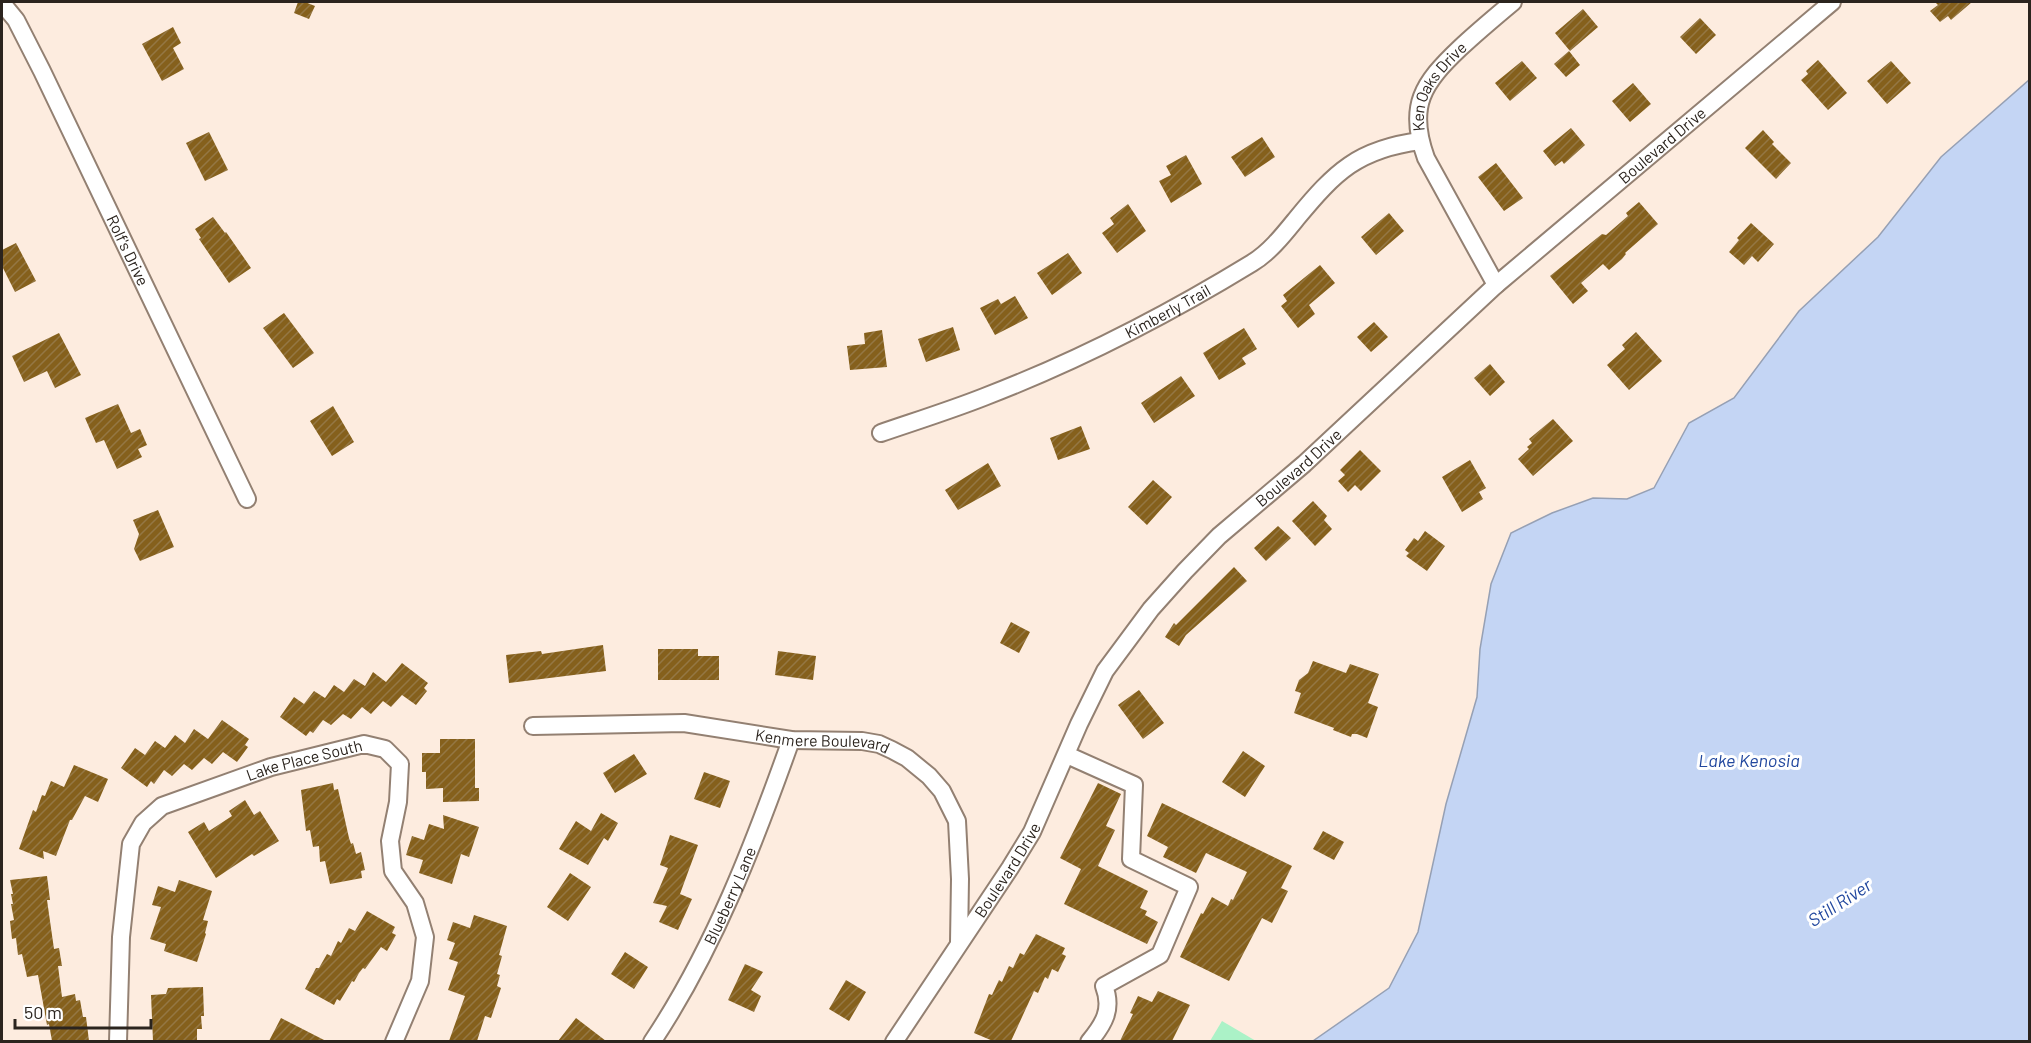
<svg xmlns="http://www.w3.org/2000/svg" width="2031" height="1043" font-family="Barlow,sans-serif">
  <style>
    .garden { fill: #abf2c7 }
    .water { fill: #c4d5f4; stroke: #96a0b4; stroke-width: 1.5 }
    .building { fill: url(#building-hatch) }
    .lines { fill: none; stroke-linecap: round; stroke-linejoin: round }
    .street-casing { stroke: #938072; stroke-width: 20 }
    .street { stroke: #fff; stroke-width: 16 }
    .labels { text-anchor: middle; stroke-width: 6; stroke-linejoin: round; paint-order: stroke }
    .street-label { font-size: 16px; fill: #2b241e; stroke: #fff }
    .water-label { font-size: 18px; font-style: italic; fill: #21479e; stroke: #fff }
  </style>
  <defs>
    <pattern id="building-hatch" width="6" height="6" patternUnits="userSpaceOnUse" patternTransform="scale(1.5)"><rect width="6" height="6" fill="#85601c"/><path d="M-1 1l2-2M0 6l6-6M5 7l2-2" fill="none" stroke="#947744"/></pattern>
  </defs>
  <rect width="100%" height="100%" fill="#fdecdf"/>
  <path class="garden" d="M1222 1021 1256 1041H1210Z"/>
  <path class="water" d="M2029 80V1041H1313L1389 988 1418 932 1446 804 1477 697 1480 649 1491 584 1511 533 1552 513 1593 498 1627 499 1654 488 1689 423 1734 398 1799 311 1878 237 1941 157Z"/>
  <path class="building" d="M298 2H305L315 6 309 19 294 13Z
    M1935 2H1972L1951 20 1948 16 1940 22 1930 11 1938 5Z
    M1583 9 1598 27 1570 51 1555 33Z
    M1700 18 1716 35 1696 54 1680 37Z
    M173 27 181 43 173 48 184 69 162 81 142 44Z
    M1569 51 1580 65 1566 77 1554 64Z
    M1818 60 1847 93 1828 110 1801 80 1808 74 1806 71Z
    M1522 61 1537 78 1510 101 1495 83Z
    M1891 61 1911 83 1887 104 1867 81Z
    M1633 83 1651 104 1630 122 1612 101Z
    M1571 128 1585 145 1564 164 1562 161 1555 166 1543 151Z
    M1763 130 1774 142 1772 144 1791 163 1776 179 1745 148Z
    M209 132 228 170 205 181 186 143Z
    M1262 137 1275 157 1245 177 1231 157Z
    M1186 155 1202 184 1171 203 1159 181 1171 175 1166 166Z
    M1496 163 1523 198 1504 211 1478 177Z
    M1639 202 1658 224 1625 253 1626 254 1622 259 1609 270 1603 264 1581 283 1588 291 1573 304 1550 276 1602 234 1606 235 1628 216 1626 213Z
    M1128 204 1146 231 1117 253 1102 233 1114 224 1110 218Z
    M1389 213 1404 231 1376 255 1361 237Z
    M213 217 225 233 226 232 251 268 229 283 199 239 201 238 195 229Z
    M1751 223 1774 244 1758 262 1752 256 1744 265 1729 252 1739 240 1737 238Z
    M16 243 36 281 15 292 2 266V250Z
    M1068 253 1082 273 1052 295 1037 273Z
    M1320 265 1335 283 1309 305 1315 314 1298 328 1281 306 1287 301 1283 295Z
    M1015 296 1028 318 995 335 980 308 998 299 1001 304Z
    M284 313 314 353 293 368 263 328Z
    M1374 322 1388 337 1371 352 1357 337Z
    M953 327 960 350 926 362 918 339Z
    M1244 328 1257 349 1242 358 1246 364 1219 380 1203 353Z
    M882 330 887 367 850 370 847 346 865 344 864 333Z
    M1636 332 1662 361 1629 390 1607 365 1625 349 1622 345Z
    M59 333 81 375 55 388 47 371 24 382 12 356Z
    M1490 364 1505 382 1490 396 1474 378Z
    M1181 376 1195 396 1154 423 1141 403Z
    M118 404 131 433 140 429 147 445 138 449 142 457 117 469 104 440 96 443 85 418Z
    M333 406 354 442 332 456 310 421Z
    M1553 419 1573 441 1533 476 1518 459 1529 449 1527 447 1532 443 1529 439Z
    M1081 426 1090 449 1058 460 1050 438Z
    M1360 450 1381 471 1361 491 1355 485 1348 492 1338 481 1345 475 1340 470Z
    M1470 460 1486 488 1479 492 1483 499 1462 512 1442 477Z
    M988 463 1001 486 958 510 945 490Z
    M1153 480 1172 497 1147 525 1128 507Z
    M1313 501 1327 516 1324 520 1332 529 1315 546 1292 521Z
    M158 510 174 547 140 561 134 549 139 534 133 520Z
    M1278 526 1291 538 1266 561 1254 548Z
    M1425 531 1445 546 1427 571 1406 556 1409 553 1405 550 1414 538 1418 541Z
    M1234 567 1247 581 1186 635 1179 646 1165 637 1174 623 1176 625Z
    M1011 622 1030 632 1019 653 1000 643Z
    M603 645 606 671 509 683 506 655 541 651 542 654Z
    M658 649H698V656H719V680H658Z
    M778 651 816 656 813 680 775 675Z
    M1313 661 1346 673 1350 664 1379 674 1368 703 1378 707 1367 738 1357 734H1352L1351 737 1333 730 1334 728 1294 713 1301 693 1295 691 1299 680 1308 673Z
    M402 663 428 683 424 688 427 691 416 705 402 695 391 707 383 701 371 714 362 707 351 719 343 714 331 725 323 720 313 733 310 731 306 736 280 717 294 697 304 704 314 691 325 698 334 685 344 692 354 679 365 686 373 672 386 682Z
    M1139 690 1164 723 1143 739 1118 705Z
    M222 720 249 739 245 745 248 747 237 762 223 752 212 764 204 758 192 770 184 764 172 776 164 770 154 784 151 781 147 787 121 768 135 748 145 755 155 741 165 748 175 735 185 743 194 729 208 739Z
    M440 739H475V788H479V801L443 802V788L426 789V772H422V753H440Z
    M1243 751 1265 766 1245 797 1222 782Z
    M634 754 647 774 615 793 603 773Z
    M74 765 108 779 98 802 85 796 72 820H70L56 856 43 851 44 859 19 849 33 810 36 812 42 795 45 796 51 781 64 787Z
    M704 772 730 781 720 808 694 799Z
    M333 783 334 790 338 789 349 838 351 844 353 843 356 854 361 852 365 870 361 871 362 878 330 884 325 861 320 862 319 846 313 847 310 830 306 831 301 790Z
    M1098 783 1121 794 1106 826 1115 830 1098 866 1148 891 1140 908 1147 911 1145 915 1158 922 1147 944 1064 904 1081 869 1060 858Z
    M245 800 254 815 260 811 279 841 254 856 252 854 216 878 188 832 204 822 209 831 232 816 229 811Z
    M1162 803 1292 866 1281 888 1288 891 1272 923 1262 918 1229 981 1180 957 1201 913 1203 914 1212 897 1228 906 1231 899 1233 900 1247 872 1206 853 1196 873 1163 857 1168 847 1147 836Z
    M601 813 618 823 608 841 604 838 588 865 559 849 576 821 591 831Z
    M443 815 479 827 469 857 461 854 452 884 419 873 423 860 406 855 412 836 424 840 429 824 444 829Z
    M1323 831 1344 842 1334 860 1313 849Z
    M670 835 698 845 680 894 692 899 678 930 659 922 667 906 653 903 668 868 660 865Z
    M570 873 591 887 568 921 547 907Z
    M47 876 50 900H47L54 949 59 948 62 966H58L62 997 75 994 76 1001 80 1000 83 1017H86L89 1041H52L49 1024 47 1025 38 975 27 977 22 954 18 955 16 938 12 939 10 921 14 920 11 904H13L11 894H13L10 880Z
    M179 880 212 891 203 920 208 921 205 933 206 934 197 962 164 951 166 944 150 939 161 907 152 905 158 886 175 892Z
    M367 911 395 927 392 933 396 935 387 951 381 947 365 969 363 968 359 973 354 982 352 981 340 1001 337 999 334 1005 305 989 316 968H319L327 954 331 956 338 941 341 943 349 928 355 931Z
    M474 915 507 926 499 955 502 956 497 974 500 975 497 986 501 988 491 1018 485 1016 477 1041H449L465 996 448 990 458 962 449 959 455 943 447 940 453 922 470 928Z
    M1036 934 1065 948 1062 954 1066 956 1058 972 1052 969 1048 979 1045 977 1038 993 1034 991 1011 1041H993L974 1033 989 994 992 995 999 980 1002 982 1009 966 1013 968 1020 953 1024 955Z
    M625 952 648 967 634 989 611 974Z
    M745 964 763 972 751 990 761 996 754 1012 728 1000Z
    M846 980 866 992 849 1021 829 1009Z
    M203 987 204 1016H201L202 1029H197V1041H153L151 995 166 994 168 988Z
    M1158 991 1190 1005 1172 1041H1120L1133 1014 1130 1013 1138 996 1152 1002Z
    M281 1018 326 1041H269Z
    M576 1018 606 1041H558Z"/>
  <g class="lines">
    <g class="street-casing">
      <g id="street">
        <path id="s1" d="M2 3 16 20 42 71 247 499"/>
        <path id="s2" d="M1496 285 1426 158C1407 106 1423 83 1460 48 1477 32 1495 17 1513 2"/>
        <path id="s3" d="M881 433C916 421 951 410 984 397 1078 361 1167 315 1252 263 1270 252 1284 234 1297 218 1335 172 1358 149 1420 141"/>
        <path id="s4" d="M533 726 684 723 791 740 862 741 879 744 892 750 907 758 929 776 942 791 957 821 960 879 959 942"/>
        <path d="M1067 755 1134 785 1131 859 1189 887 1160 955 1104 986C1113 1009 1104 1024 1089 1042"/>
        <path id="s5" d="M118 1042 121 937 131 844 143 823 162 806 271 767 364 744 385 749 400 764 398 802 390 841 393 871 415 903 425 937 420 981 394 1042"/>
        <path id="s6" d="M652 1042C714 949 754 844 791 740"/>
        <path id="s7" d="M894 1042 1010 868 1032 832 1079 724 1105 671 1151 609 1185 571 1219 536 1304 464 1496 285 1832 2"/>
      </g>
    </g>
    <use href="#street" class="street"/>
  </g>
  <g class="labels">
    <g class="street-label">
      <text dy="6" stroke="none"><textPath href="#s2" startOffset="224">Ken Oaks Drive</textPath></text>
      <text dy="6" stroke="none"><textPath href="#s7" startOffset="1196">Boulevard Drive</textPath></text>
      <text dy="6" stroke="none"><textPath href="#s1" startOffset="278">Rolf's Drive</textPath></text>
      <text dy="6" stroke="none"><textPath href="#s3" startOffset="312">Kimberly Trail</textPath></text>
      <text dy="6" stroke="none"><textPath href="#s7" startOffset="710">Boulevard Drive</textPath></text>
      <text dy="6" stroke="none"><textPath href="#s4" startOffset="291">Kenmere Boulevard</textPath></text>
      <text dy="6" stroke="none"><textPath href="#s5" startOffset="398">Lake Place South</textPath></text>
      <text dy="6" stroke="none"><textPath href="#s7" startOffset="206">Boulevard Drive</textPath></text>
      <text dy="6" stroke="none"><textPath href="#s6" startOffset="166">Blueberry Lane</textPath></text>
    </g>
    <g class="water-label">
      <text x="1749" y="767">Lake Kenosia</text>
      <text transform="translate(1840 903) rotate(-33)" y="6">Still River</text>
    </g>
  </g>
  <rect width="2031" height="1043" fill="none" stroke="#2b241e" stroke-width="6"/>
  <path d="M15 1019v9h136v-9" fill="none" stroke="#2b241e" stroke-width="3"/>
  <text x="24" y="1019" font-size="18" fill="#2b241e" stroke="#ffffff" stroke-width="4.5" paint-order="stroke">50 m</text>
</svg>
